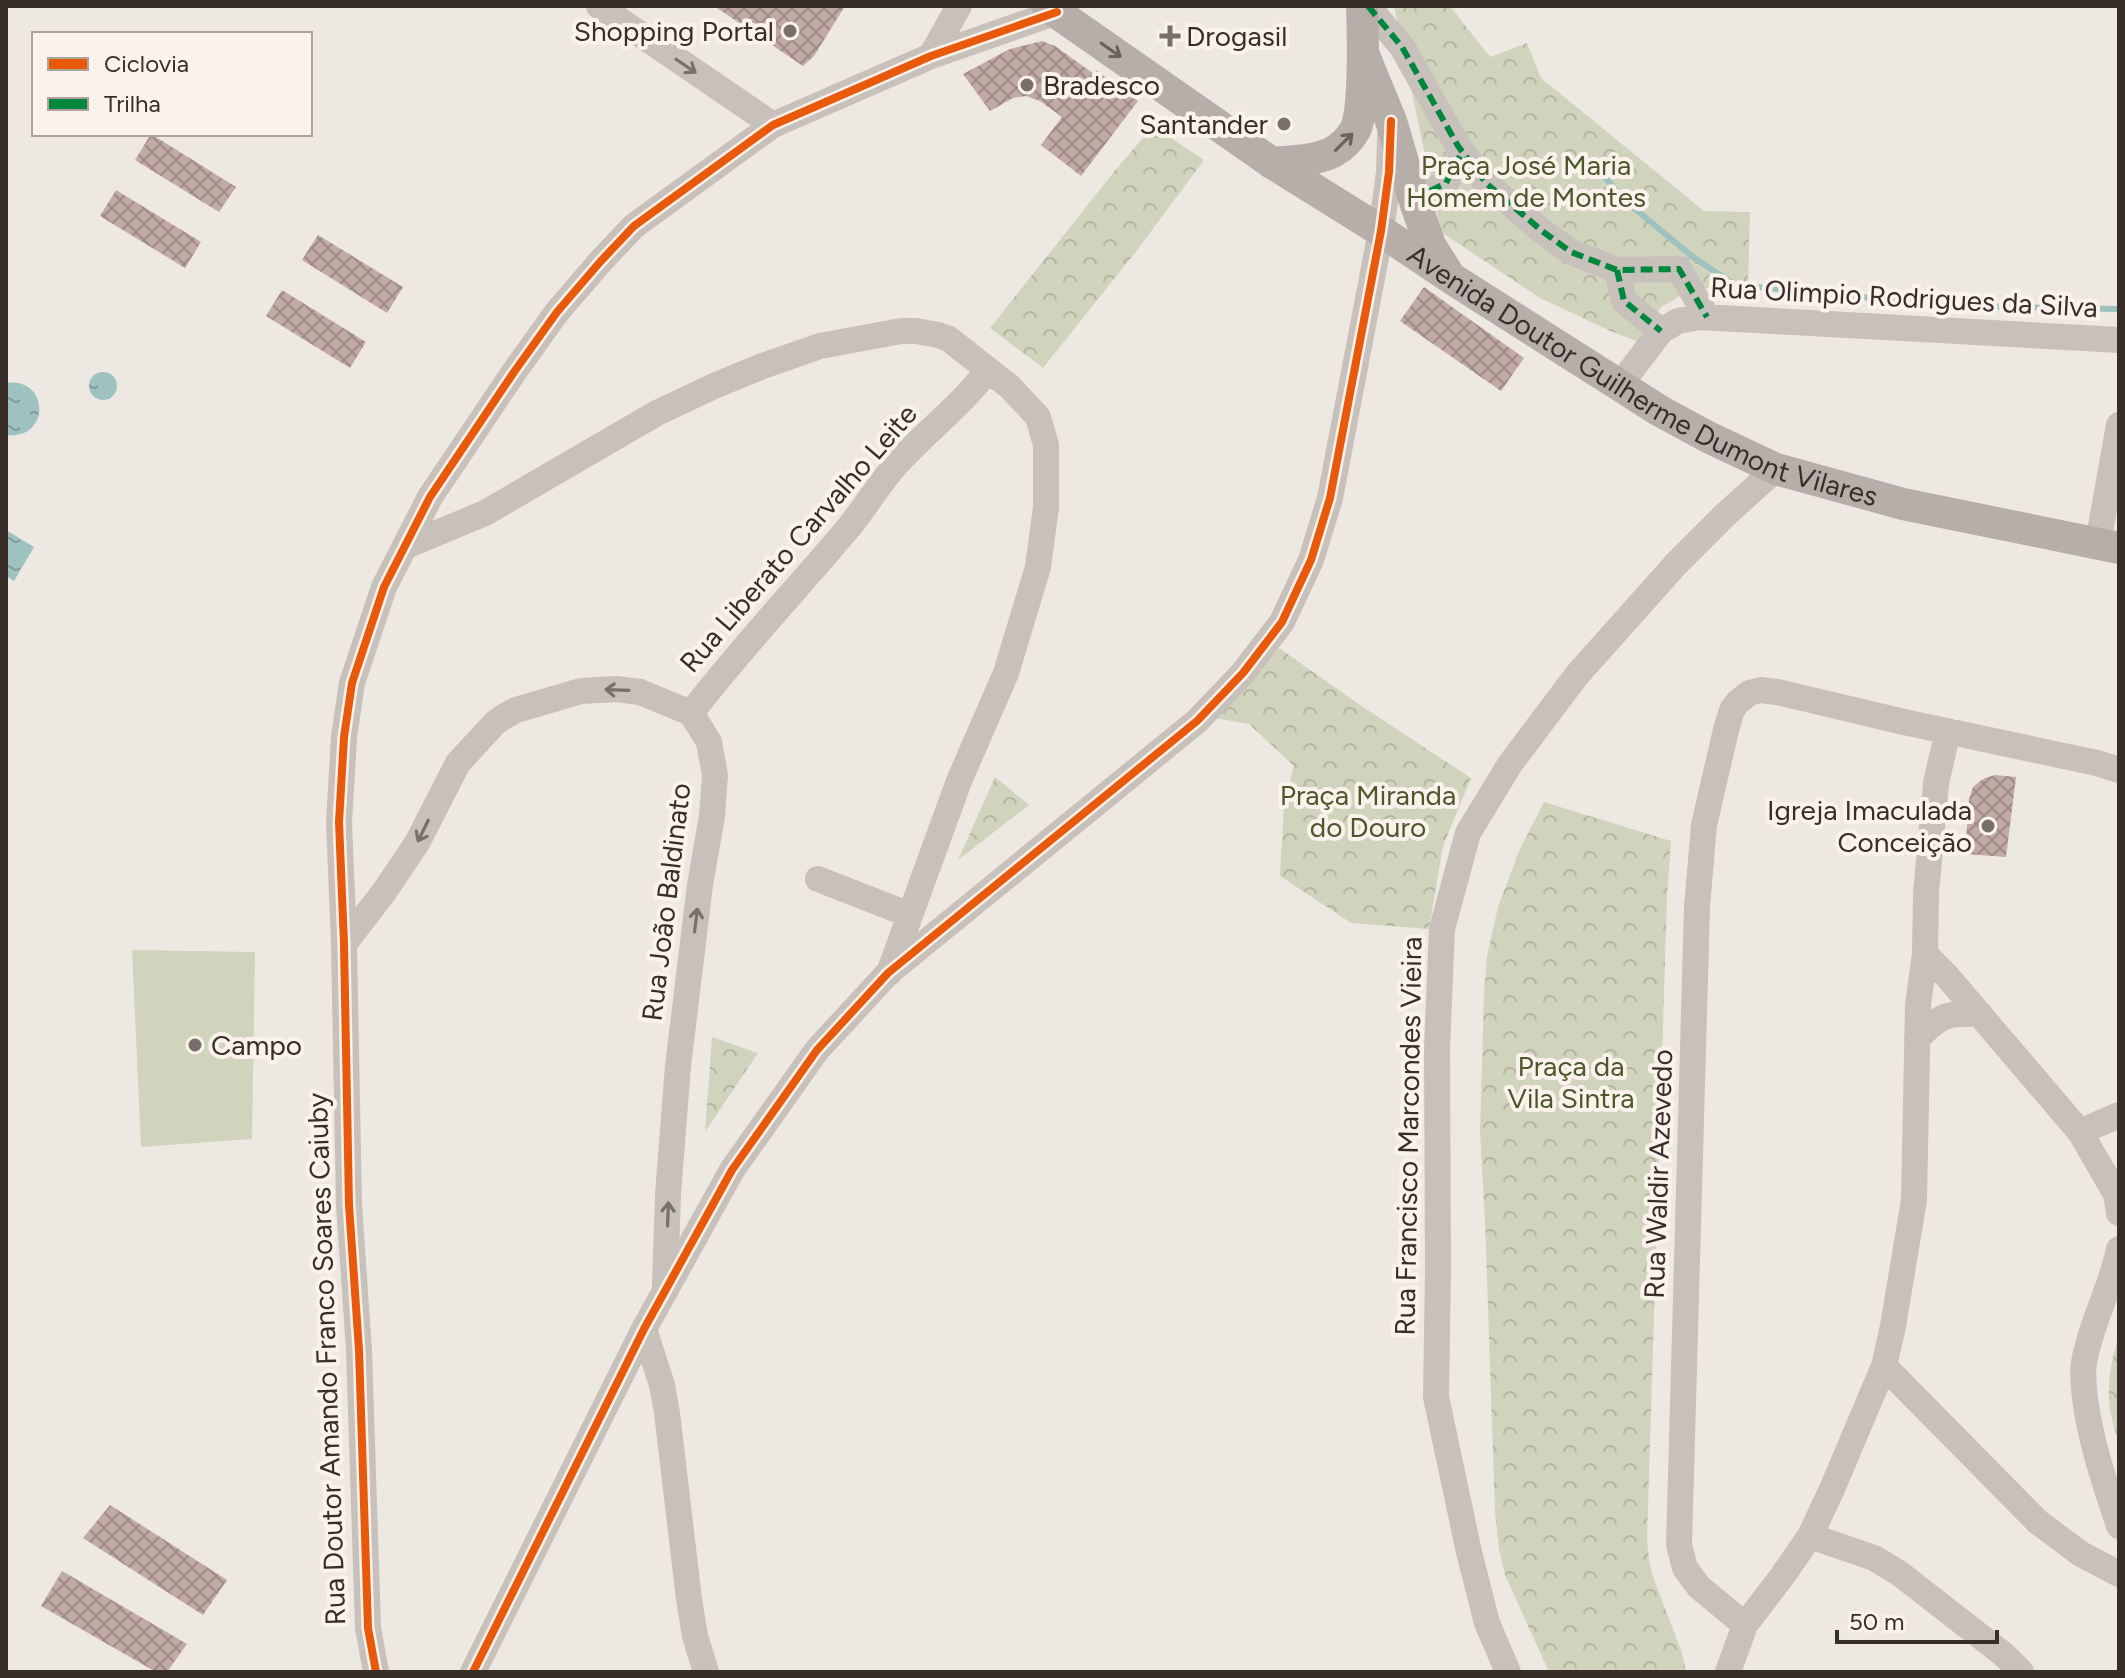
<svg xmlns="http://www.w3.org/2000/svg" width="2125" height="1678" font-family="Figtree,sans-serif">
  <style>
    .forest { fill: url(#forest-crowns) }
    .pitch { fill: #d1d4bc }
    .water { fill: url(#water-ripples) }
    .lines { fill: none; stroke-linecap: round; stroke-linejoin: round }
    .stream { stroke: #9ec2bf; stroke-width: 6 }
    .building { fill: url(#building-cross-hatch) }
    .minor { stroke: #c8c0bb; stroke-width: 26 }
    .major { stroke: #b7aeaa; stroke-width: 32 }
    .quiet { stroke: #00873e; stroke-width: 6; stroke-dasharray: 12 6; stroke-linecap: butt }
    .cycleway-casing { stroke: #faf2eb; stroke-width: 13 }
    .cycleway { stroke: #e8590c; stroke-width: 8 }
    .oneway { stroke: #6b615d }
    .oneway2 { stroke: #796f6b }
    .poi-dot { fill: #786e6a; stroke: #faf2eb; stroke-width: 3 }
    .labels { text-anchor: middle; stroke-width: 8; stroke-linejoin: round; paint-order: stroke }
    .poi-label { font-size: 28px; fill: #392d29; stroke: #faf2eb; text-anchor: end }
    .park-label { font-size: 28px; fill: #4b582c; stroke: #faf2eb }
    .street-label { font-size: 28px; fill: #392d29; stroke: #faf2eb }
  </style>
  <defs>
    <pattern id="forest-crowns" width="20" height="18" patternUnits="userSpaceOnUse" patternTransform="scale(2)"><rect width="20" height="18" fill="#d1d4bc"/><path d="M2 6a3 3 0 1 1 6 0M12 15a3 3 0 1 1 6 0" fill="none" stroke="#b4b6a2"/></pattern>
    <pattern id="water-ripples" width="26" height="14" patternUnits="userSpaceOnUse" patternTransform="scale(2)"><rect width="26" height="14" fill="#9ec2bf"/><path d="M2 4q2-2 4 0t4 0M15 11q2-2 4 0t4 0" fill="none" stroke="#829e9b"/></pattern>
    <pattern id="building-cross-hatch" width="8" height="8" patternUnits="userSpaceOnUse" patternTransform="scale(2)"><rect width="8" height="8" fill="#c2aaa4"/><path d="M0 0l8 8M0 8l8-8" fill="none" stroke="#9f8b86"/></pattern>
  </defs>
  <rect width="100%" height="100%" fill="#eee8e3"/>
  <path class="forest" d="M1394 6H1450L1490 57 1527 43 1541 78 1704 211 1750 212 1748 288H1694L1661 307 1639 342 1608 330 1540 298 1441 232Z
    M1153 126 1204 160 1138 249 1043 368 990 328 1113 173Z
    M1279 648 1360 705 1471 778 1443 846 1429 929 1351 923 1280 876 1284 804 1294 766 1249 724 1215 718Z
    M995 777 1029 805 958 860Z
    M1544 802 1671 841 1667 898 1647 1540 1649 1560 1652 1574 1682 1653 1686 1672H1549L1505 1575 1499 1549 1495 1512 1485 1221 1480 1131 1484 992 1487 956 1498 907 1519 851Z
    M712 1037 758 1053 705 1132Z
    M2119 1336V1441C2104 1406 2107 1372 2119 1336Z"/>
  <path class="pitch" d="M132 950 255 952 252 1139 141 1147Z"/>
  <path class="water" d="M89 386a14 14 0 1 1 28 0a14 14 0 1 1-28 0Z
    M6 383C51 377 50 441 6 435Z
    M6 530 34 547 14 581 6 576Z"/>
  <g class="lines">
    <path class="stream" d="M1595 165 1623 199 1693 257 1735 285 1956 306 2119 309"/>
  </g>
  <path class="building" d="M714 6H845L814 56 803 66Z
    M1042 41 1055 46 1094 74 1097 71 1138 101 1081 176 1041 145 1062 117 1040 101 1026 96 1013 98 990 111 963 74 1010 49Z
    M151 134 236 187 219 212 135 160Z
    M116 190 201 242 185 268 100 216Z
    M318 235 403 287 387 313 302 260Z
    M1424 287 1524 358 1501 391 1400 321Z
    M282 290 366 342 350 368 266 316Z
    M1995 775 2016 777 2006 857 1965 854 1969 799 1973 787 1979 782 1985 778Z
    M110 1505 227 1580 203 1615 83 1538Z
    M62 1571 187 1644 167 1672H156L41 1606Z"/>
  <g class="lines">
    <path class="minor" d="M599 6 773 125
      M1368 6 1402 47 1458 146 1486 183 1542 231 1571 252 1617 270 1679 269 1707 317
      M931 56 959 6
      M1414 199 1446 183 1462 152
      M1617 270 1624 301 1661 331
      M1619 386 1661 331 1678 321 1700 317 2119 340
      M2098 543 2119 425
      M406 546 485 513 657 413 714 386 760 367 820 346 901 331H916L938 335 949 339 1010 387 1038 417 1046 445V507L1038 567 1006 673 959 781 889 973
      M691 713C741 648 797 589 850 526 865 507 878 486 894 467 924 433 961 406 988 370
      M818 879 910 915
      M344 944 384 892 417 843 458 763 495 723 505 716 516 710 581 691 616 689 640 692 691 713 709 742 715 775 712 816 700 885 678 1066 668 1194 665 1284
      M1925 954 1946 975 2080 1132 2116 1194 2119 1213
      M1917 1039C1940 1015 1946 1013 1980 1014
      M2080 1132 2119 1115
      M2119 1249C2111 1288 2091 1323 2084 1362 2082 1374 2084 1387 2085 1399 2091 1443 2105 1484 2119 1526
      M644 1329 662 1385 667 1413 689 1599 695 1636 706 1672
      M1884 1366 2038 1522 2081 1554 2119 1574
      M1810 1536 1874 1558 1899 1573 2003 1654 2021 1672
      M1745 1625 1699 1587 1685 1568 1679 1545 1697 907 1704 825 1726 730 1732 710 1737 703 1749 693 1761 690 1777 692 1904 722 2097 763 2119 770
      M376 1672 368 1628 359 1350 349 1205 344 944 339 822 344 737 352 683 384 587 430 497 514 372 557 312 600 262 634 226 773 125 931 56 1057 12
      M473 1672 644 1329 732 1170 817 1050 888 973 1197 721 1243 673 1282 622 1311 560 1330 498 1381 231 1389 172 1390 137
      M1508 1672 1487 1623 1469 1552 1436 1397 1438 1269 1437 1048 1442 929 1468 833 1510 764 1577 675 1676 564 1725 515 1776 469
      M1728 1672 1745 1625 1783 1575 1810 1536 1832 1489 1884 1366 1893 1326 1914 1200 1918 1005 1925 954 1926 893 1936 783 1948 731"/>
    <g class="major">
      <path id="s1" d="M1047 6 1272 163 1381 231 1451 278 1660 411 1708 437 1776 469 1903 504 2119 548"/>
      <path d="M1363 53 1391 121 1414 199 1430 245 1447 272"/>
      <path d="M1272 163C1292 161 1315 161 1333 152 1342 147 1350 139 1355 130 1365 111 1363 31 1362 6"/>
    </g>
    <path class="quiet" d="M1368 6 1402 47 1458 146 1486 183 1542 231 1571 252 1617 270 1679 269 1707 317
      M1414 199 1446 183 1462 152
      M1617 270 1624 301 1661 331"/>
    <g class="cycleway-casing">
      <path id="cycleway" d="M376 1672 368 1628 359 1350 349 1205 344 944 339 822 344 737 352 683 384 587 430 497 514 372 557 312 600 262 634 226 773 125 931 56 1057 12
        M473 1672 644 1329 732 1170 817 1050 888 973 1197 721 1243 673 1282 622 1311 560 1330 498 1381 231 1389 172 1391 121"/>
    </g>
    <use href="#cycleway" class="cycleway"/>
  </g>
  <defs><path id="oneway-shaft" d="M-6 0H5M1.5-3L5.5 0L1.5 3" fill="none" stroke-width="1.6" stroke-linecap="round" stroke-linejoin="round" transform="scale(2)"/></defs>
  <g class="oneway">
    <use href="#oneway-shaft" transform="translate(1111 50) rotate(35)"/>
    <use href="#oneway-shaft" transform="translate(1344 142) rotate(-45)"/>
  </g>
  <g class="oneway2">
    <use href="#oneway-shaft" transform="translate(686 66) rotate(34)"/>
    <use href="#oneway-shaft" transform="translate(617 690) rotate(-178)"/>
    <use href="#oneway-shaft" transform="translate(423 831) rotate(116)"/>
    <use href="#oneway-shaft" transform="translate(696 920) rotate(-83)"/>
    <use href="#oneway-shaft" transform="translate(668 1214) rotate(-88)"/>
  </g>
  <g class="poi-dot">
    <circle cx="790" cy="31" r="8"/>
    <path d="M1166 24h8v8h8v8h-8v8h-8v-8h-8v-8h8z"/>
    <circle cx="1027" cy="85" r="8"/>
    <circle cx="1284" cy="124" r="8"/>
    <circle cx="1988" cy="826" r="8"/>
    <circle cx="195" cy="1045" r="8"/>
  </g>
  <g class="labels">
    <g class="poi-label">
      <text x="774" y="41">Shopping Portal</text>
      <text x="1186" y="46" text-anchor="start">Drogasil</text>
      <text x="1043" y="95" text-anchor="start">Bradesco</text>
      <text x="1268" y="134">Santander</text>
      <text x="1972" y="820">Igreja Imaculada<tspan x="1972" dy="32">Conceição</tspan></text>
      <text x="211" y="1055" text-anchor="start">Campo</text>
    </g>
    <g class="park-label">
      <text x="1526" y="175">Praça José Maria<tspan x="1526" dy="32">Homem de Montes</tspan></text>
      <text x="1368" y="805">Praça Miranda<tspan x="1368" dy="32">do Douro</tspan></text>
      <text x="1571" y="1076">Praça da<tspan x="1571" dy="32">Vila Sintra</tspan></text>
    </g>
    <g class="street-label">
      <text transform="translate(1904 297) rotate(3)" y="10">Rua Olimpio Rodrigues da Silva</text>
      <text dy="10" stroke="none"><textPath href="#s1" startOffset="704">Avenida Doutor Guilherme Dumont Vilares</textPath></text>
      <text transform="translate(798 538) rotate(-49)" y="10">Rua Liberato Carvalho Leite</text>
      <text transform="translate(666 902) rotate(-83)" y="10">Rua João Baldinato</text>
      <text transform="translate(1408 1136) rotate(-89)" y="10">Rua Francisco Marcondes Vieira</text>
      <text transform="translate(1658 1174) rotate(-88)" y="10">Rua Waldir Azevedo</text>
      <text transform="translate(326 1359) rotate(-92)" y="10">Rua Doutor Amando Franco Soares Caiuby</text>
    </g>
  </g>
  <rect width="2125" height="1678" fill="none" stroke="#392d29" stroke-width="16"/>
  <rect x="32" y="32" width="280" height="104" fill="#faf2eb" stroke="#ada39d" stroke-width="2"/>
  <rect x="48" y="58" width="40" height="12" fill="#e8590c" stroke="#ada39d" stroke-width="2"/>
  <text x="104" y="72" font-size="24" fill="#392d29">Ciclovia</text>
  <rect x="48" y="98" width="40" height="12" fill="#00873e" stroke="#ada39d" stroke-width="2"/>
  <text x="104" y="112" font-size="24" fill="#392d29">Trilha</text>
  <path d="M1837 1630v12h160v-12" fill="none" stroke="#392d29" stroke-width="4"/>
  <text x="1849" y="1630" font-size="24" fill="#392d29" stroke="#faf2eb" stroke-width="6" paint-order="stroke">50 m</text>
</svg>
